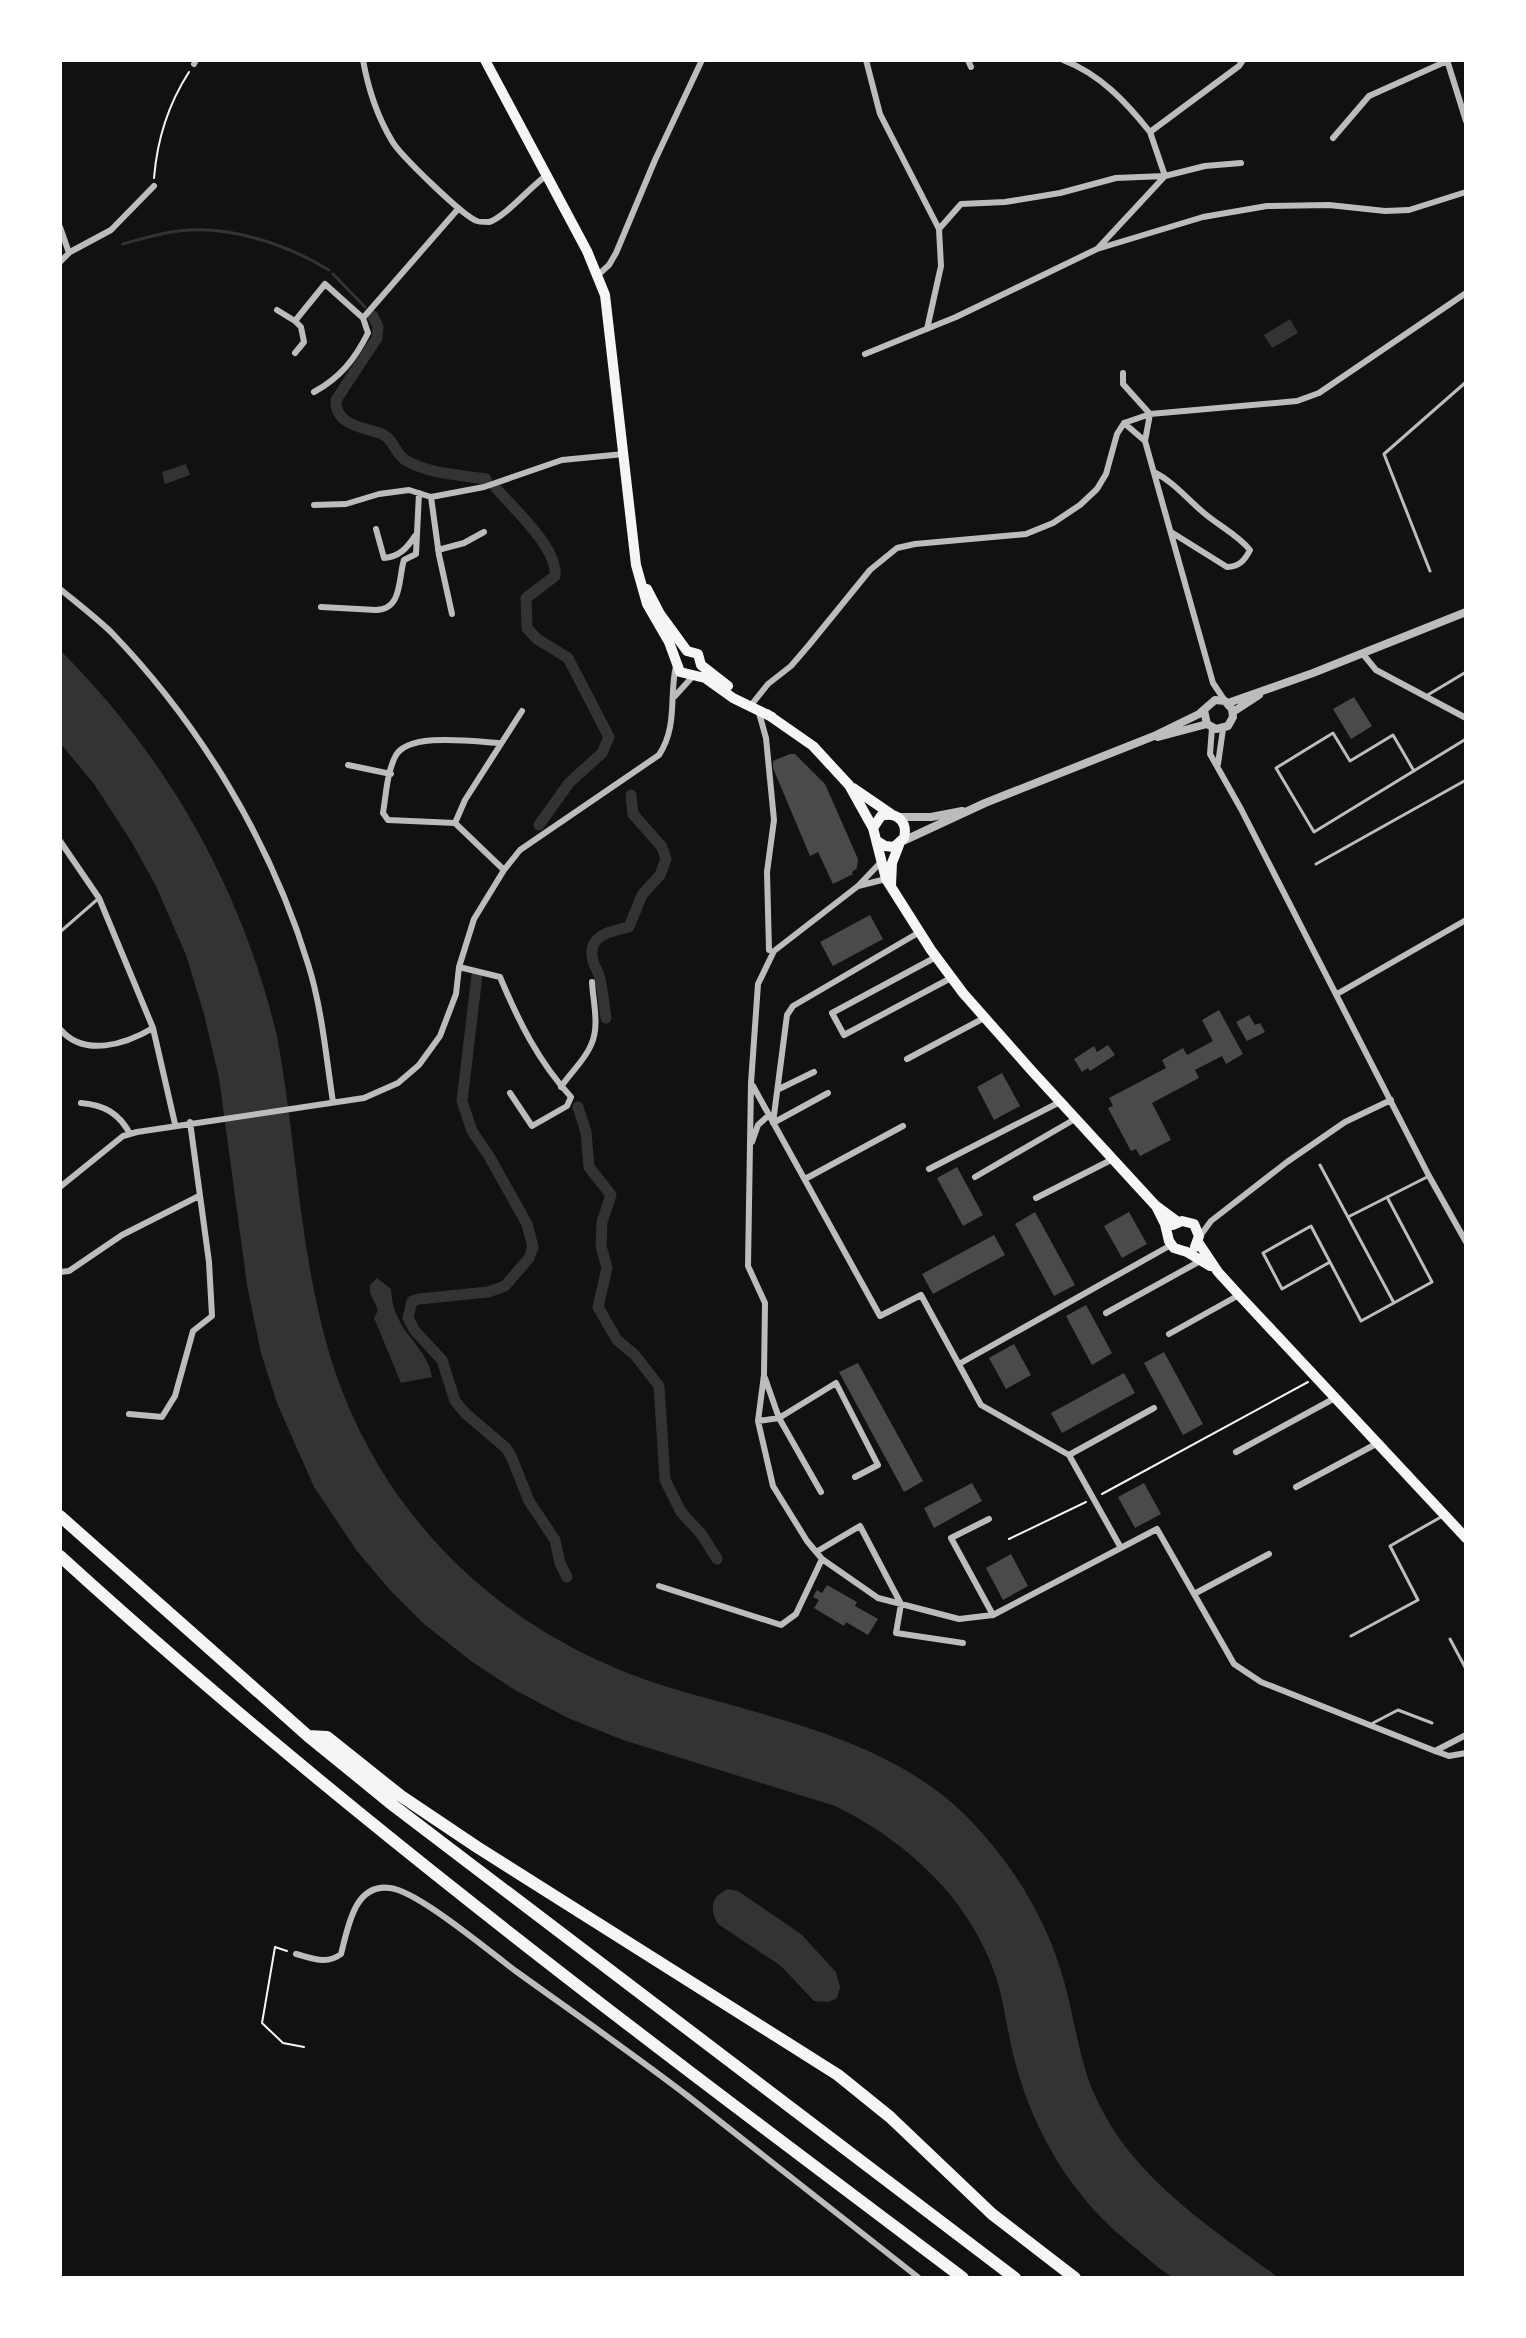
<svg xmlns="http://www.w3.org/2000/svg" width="1526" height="2338" font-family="Arial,sans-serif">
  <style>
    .water { fill: #333 }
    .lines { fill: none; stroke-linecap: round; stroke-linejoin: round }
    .stream { stroke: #333; stroke-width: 3 }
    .canal { stroke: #333; stroke-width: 11 }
    .building { fill: #4a4a4a }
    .path { stroke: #f5f5f5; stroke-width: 2 }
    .service { stroke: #bcbcbc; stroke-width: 3 }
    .minor { stroke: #bcbcbc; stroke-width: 6 }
    .tertiary { stroke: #bcbcbc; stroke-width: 8 }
    .primary { stroke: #f5f5f5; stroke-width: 10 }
    .motorway { stroke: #f5f5f5; stroke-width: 12 }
  </style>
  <rect width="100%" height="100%" fill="#111"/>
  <path class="water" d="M1290 319 1298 333 1272 348 1264 335Z
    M186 464 190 475 165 484 162 472Z
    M60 650C168 758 241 887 277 1036 295 1132 298 1231 322 1326 365 1505 497 1636 671 1688 771 1718 885 1738 963 1813 1010 1859 1047 1918 1064 1981 1075 2021 1079 2061 1096 2098 1133 2179 1210 2227 1279 2278 1255 2278 1230 2278 1206 2278 1197 2278 1185 2280 1176 2278 1164 2275 1139 2250 1128 2242 1069 2194 1031 2127 1013 2054 1007 2029 1004 2002 996 1977 970 1899 907 1841 835 1806L623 1740 568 1718 515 1690 471 1661 424 1624 389 1589 357 1551 314 1487 277 1403 261 1353 247 1285 219 1078 204 1014 186 955 156 886 131 841 94 784 60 743Z
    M377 1278 391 1289C393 1334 426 1342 432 1377L401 1383 374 1318 378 1310 370 1293V1285Z
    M728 1889 738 1891 801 1934 836 1972 840 1987 837 1998 828 2002 814 2001 781 1966 718 1924C709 1909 711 1896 728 1889Z"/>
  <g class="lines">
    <path class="stream" d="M123 244C141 239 160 233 179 231 229 225 286 244 329 270
      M333 274 365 307"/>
    <path class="canal" d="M373 316 378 327 377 338 336 400C335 426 364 427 382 434 394 439 395 455 407 461 430 474 460 475 486 479
      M495 487C513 508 558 548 555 576L526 598 527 628 537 639 568 658 609 737 602 753 569 783 539 825
      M477 975 462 1101 472 1131 489 1156 527 1224 533 1247 529 1258 505 1286 488 1292 419 1299 412 1301 408 1318 415 1331 442 1360 455 1401 465 1413 506 1448 511 1456 529 1501 555 1540 560 1563 567 1577
      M606 1018C604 1006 603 992 600 979 599 973 595 968 593 961 586 935 611 931 629 927L642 895 660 875 666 859 662 847 633 814 631 795
      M578 1107 586 1132 589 1167 611 1195 602 1222 601 1246 607 1268 598 1307 617 1340 635 1355 659 1386 665 1480 681 1512 702 1535 717 1559"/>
  </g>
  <path class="building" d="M1354 697 1372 726 1351 739 1333 709Z
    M790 754H795L825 784 858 859 857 868 852 872 853 874 833 884 818 852 810 856 773 768V761Z
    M870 915 883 939 833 966 820 942Z
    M1219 1010 1243 1054 1226 1064 1222 1056 1195 1070 1199 1078 1152 1103 1171 1140 1140 1156 1136 1149 1131 1151 1108 1108 1113 1106 1109 1098 1166 1068 1162 1060 1183 1048 1187 1055 1213 1041 1202 1020Z
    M1249 1015 1255 1025 1260 1023 1265 1032 1247 1041 1236 1022Z
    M1108 1045 1115 1055 1090 1071 1088 1068 1082 1072 1074 1059 1094 1046 1097 1052Z
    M1002 1073 1020 1106 994 1120 977 1087Z
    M957 1167 983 1215 963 1226 937 1178Z
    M1035 1212 1075 1285 1054 1296 1015 1224Z
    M1129 1212 1147 1244 1122 1258 1104 1226Z
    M994 1235 1005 1255 933 1294 922 1274Z
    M1086 1305 1112 1353 1092 1365 1066 1316Z
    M1014 1344 1031 1375 1006 1389 989 1358Z
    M1164 1352 1203 1424 1183 1435 1144 1363Z
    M858 1363 923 1481 904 1492 839 1372Z
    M1124 1373 1135 1393 1062 1433 1051 1413Z
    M972 1483 982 1501 934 1528 924 1508Z
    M1144 1483 1161 1514 1135 1528 1118 1497Z
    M1011 1554 1028 1586 1003 1600 986 1568Z
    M827 1585 857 1602 855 1606 878 1619 868 1635 846 1622 844 1626 814 1608 819 1600 813 1597 817 1590 822 1593Z"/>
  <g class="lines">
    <path class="path" d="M154 178C157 141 169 103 189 72
      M1102 1494 1308 1382
      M1009 1539 1086 1502
      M287 1951 275 1947 262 2023 283 2043 304 2047"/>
    <path class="service" d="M1430 571 1384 454 1466 382
      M1426 696 1466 672
      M1414 771 1393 735 1350 761 1333 733 1276 768 1314 832 1466 739
      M1316 864 1466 780
      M60 932 99 898
      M1320 1165 1394 1303
      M1348 1217 1427 1177
      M1330 1262 1282 1289 1263 1253 1311 1226 1361 1321 1432 1282 1387 1197
      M1351 1636 1418 1600 1390 1546 1441 1517
      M1450 1639 1466 1669
      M1373 1723 1398 1710 1432 1723"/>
    <path class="minor" d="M363 60C368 88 377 116 392 141 400 155 464 217 477 221 478 222 488 222 489 222 504 218 531 186 547 175
      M866 60 880 114 939 229
      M968 60 971 67
      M1063 60C1100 74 1126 102 1150 132
      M1447 60 1466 121
      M194 64 196 60
      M1333 138 1369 96 1447 61
      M60 227 69 253
      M1099 247 1165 176 1205 166 1241 163
      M60 262 70 252 111 230 154 186
      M598 275 609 265 616 253 655 160 702 60
      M277 310 295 321
      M927 329 941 266 939 229 961 204 1005 202 1060 193 1116 178 1165 176 1150 132 1239 66 1243 60
      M295 353 304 342 301 327 295 321 325 284 363 318
      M865 354 956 317 1097 249 1203 217 1267 206 1329 205 1385 211 1409 210 1466 192
      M1123 373V384L1150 414 1145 441 1213 683 1225 701
      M314 392C340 378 355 359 368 333L363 318 458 209
      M1124 423 1145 441
      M1154 472C1174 482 1187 499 1204 513 1219 526 1238 535 1250 550 1245 560 1239 567 1227 567L1171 532
      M431 497 439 555 452 614
      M314 505 346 504 379 494 409 490 431 497 484 487 562 460 624 454
      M376 529 384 558C399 557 407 548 415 536
      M438 550 464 543 484 532
      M60 589C77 603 95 617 111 632 200 724 271 842 308 964 322 1008 326 1057 333 1102
      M321 607 376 610C403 609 398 578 404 560L416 554 419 493
      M1362 653 1376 670 1466 718
      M675 696 694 675
      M752 704 768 684 791 666 809 645 870 570 897 548 915 544 1026 534 1053 523 1080 505 1097 489 1106 474 1117 434 1124 423 1150 414 1297 401 1319 393 1466 293
      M759 713 766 738 774 820 767 872 769 950
      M1212 728 1210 754 1241 809 1429 1176 1466 1242
      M501 743C476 742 407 731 395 757 387 773 386 795 383 813L388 820 455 823 504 870
      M1218 764 1223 729
      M348 765 391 774
      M455 823 465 800 522 711
      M60 841 99 898 153 1028 175 1124
      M881 862 858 886 774 951 758 984 751 1083 748 1266 765 1303 764 1375 758 1421 773 1486 807 1541 822 1559 878 1598 959 1619 993 1615 1157 1529 1234 1664 1261 1682 1435 1751 1449 1756 1466 1753
      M858 886 886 879
      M936 957 832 1013 844 1035 951 978
      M459 967 500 977C519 1022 538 1061 571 1097L567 1106 532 1126 510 1093
      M1337 994 1466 920
      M60 1029C84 1058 126 1044 153 1028
      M907 1059 984 1018
      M753 1086 880 1316 921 1295 981 1405 1069 1455
      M561 1087C570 1073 585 1060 591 1045 600 1026 593 1002 592 982
      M779 1089 814 1072
      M81 1103C104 1105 119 1113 130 1134
      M773 1123 787 1015 793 1006 918 933
      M773 1123 828 1093
      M752 1142 758 1125 769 1115
      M929 1169 1060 1102
      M975 1177 1075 1119
      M805 1179 903 1126
      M60 1187 123 1136 137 1132 364 1098 398 1083 419 1065 440 1036 456 994 459 967 474 919 504 870 520 850 659 755C678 726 669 696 676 666
      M1036 1198 1113 1159
      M1200 1236 1211 1221 1287 1162 1345 1122 1391 1100
      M60 1272 69 1271 122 1235 199 1196
      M1106 1313 1202 1260
      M1169 1334 1239 1295
      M959 1364 1171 1245
      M765 1378 779 1418 821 1492
      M129 1414 162 1417 175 1396 193 1331 212 1316 209 1262 190 1122
      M758 1421 779 1418 836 1383 878 1465 855 1477
      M1236 1452 1335 1398
      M1069 1455 1121 1548
      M1069 1455 1154 1408
      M1296 1487 1376 1444
      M989 1519 951 1538 993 1615
      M816 1552 860 1526 901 1604 896 1633 963 1643
      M659 1586 781 1625 796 1614 822 1559
      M1194 1594 1269 1554
      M1435 1751 1466 1735
      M296 1954C312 1958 327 1965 341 1954 348 1928 354 1883 390 1888 418 1891 491 1953 517 1972 574 2013 633 2054 689 2097 766 2157 842 2218 919 2278"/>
    <path class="tertiary" d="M1228 703 1313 673 1466 612
      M1233 712 1259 695
      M1158 737 1207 724
      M898 817H931L962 811
      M903 841 985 803 1154 736 1199 714 1215 700 1225 701 1232 709 1233 717 1228 726 1216 729 1207 724 1204 710"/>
    <path class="primary" d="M485 60 587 251 605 295 636 565 647 604 669 642 680 672 705 678 733 698 772 717
      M647 589 660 614 687 651
      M687 651 698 654 701 665
      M701 665 728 686
      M767 714 813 746 849 785 873 828 886 879 931 950 963 993 1031 1070 1155 1205 1178 1222
      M853 788 891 814
      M873 828 881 816C897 811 908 822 904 838L894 847 885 846 877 841
      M891 885 892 863 899 845
      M1156 1206 1165 1224 1169 1241 1174 1248 1187 1252 1210 1266
      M1173 1225 1182 1221 1194 1224 1199 1236 1195 1247
      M1198 1242 1218 1272 1239 1295 1466 1538"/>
    <path class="motorway" d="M60 1516 308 1736 394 1806 1015 2278
      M60 1556C345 1816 655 2046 963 2278
      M308 1736 327 1737 401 1796 477 1847 838 2075 890 2117 992 2214 1075 2278"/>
  </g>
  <rect width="1526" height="2338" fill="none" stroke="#ffffff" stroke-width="124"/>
</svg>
